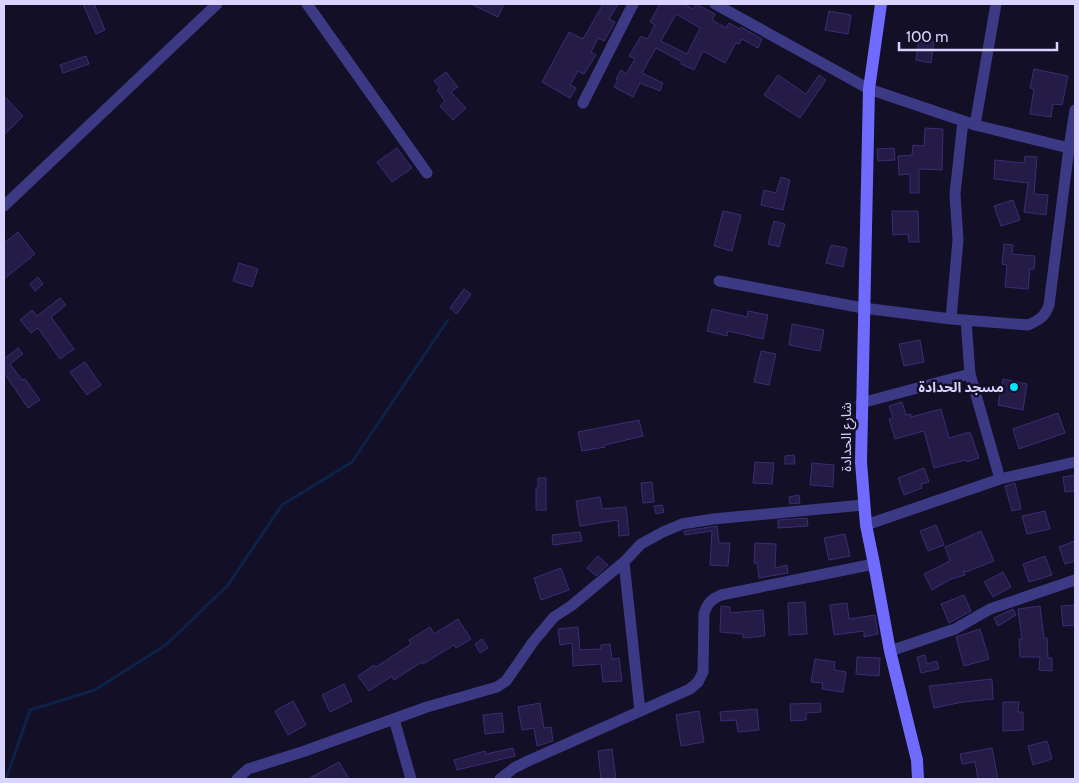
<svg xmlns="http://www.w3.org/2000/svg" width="1079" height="783" font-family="Cabin,'Noto Sans Arabic',sans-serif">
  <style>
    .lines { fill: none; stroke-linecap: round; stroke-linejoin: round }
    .stream { stroke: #0c2248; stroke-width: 3 }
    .building { fill: #241b47; stroke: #3b2d73; fill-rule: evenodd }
    .street { stroke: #3d3a85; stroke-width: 11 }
    .secondary { stroke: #6f6bff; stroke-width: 12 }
    .poi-dot { fill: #00e5ff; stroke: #130f26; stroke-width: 2 }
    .labels { text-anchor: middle; stroke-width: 5; stroke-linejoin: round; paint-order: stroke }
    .poi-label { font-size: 14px; font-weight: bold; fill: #d9d4ff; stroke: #130f26; text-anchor: end }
    .street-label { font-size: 14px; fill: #d9d4ff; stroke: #130f26 }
  </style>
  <rect width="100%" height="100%" fill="#130f26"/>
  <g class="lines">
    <path class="stream" d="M6 779 30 710 95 690 167 644 228 585 282 505 352 462 448 320"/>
  </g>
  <path class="building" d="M83 4H94L105 30 96 34Z
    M471 4H504L498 17Z
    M603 4H618L609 19 615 22 604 41 598 38 591 52 596 55 584 74 578 71 570 85 576 88 570 98 542 82 569 32 583 39Z
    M660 4H684L693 9 696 4 715 14 712 20 726 28 729 23 740 29 741 27 762 39 758 48 742 39 739 44 736 43 725 63 703 51 694 70 681 64 682 62 656 48 642 73 663 83 660 91 640 83 633 97 614 87 618 80 616 79 621 70 626 74 635 59 629 56 641 36 647 39 651 33 655 25 650 22ZM676 14 700 28 687 54 661 41Z
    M829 11 851 15 848 34 825 30Z
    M919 39 934 42 931 63 916 60Z
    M86 56 89 64 63 73 60 65Z
    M1034 69 1068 76 1062 105 1053 104 1051 117 1030 114 1034 89 1030 88Z
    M446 72 458 87 451 92 466 108 453 120 440 106 445 101 437 90 440 88 434 81Z
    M778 75 806 94 819 75 826 80 800 118 764 95Z
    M4 96 23 116 4 135Z
    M925 128 943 129 942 170 919 169V193H910V174L899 175 898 156 912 155 913 145 924 146Z
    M397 148 412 168 392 182 377 162Z
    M894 148 895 160 878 161 877 149Z
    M1025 156 1037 157 1034 194 1048 195 1046 215 1024 212 1028 183 994 179 995 160 1024 163Z
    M781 177 790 180 783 210 761 205 764 190 776 193Z
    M1013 200 1020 220 1001 226 994 206Z
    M723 211 741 215 732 251 714 246Z
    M892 211H918L919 242H909L908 234 893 235Z
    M774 221 785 224 779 247 768 244Z
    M18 232 35 254 4 279V243Z
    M1004 244 1013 245 1012 254 1035 256 1034 269H1030L1028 289 1005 287 1007 265 1002 264Z
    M831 245 847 248 843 267 826 263Z
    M239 263 258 269 252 287 233 281Z
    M38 277 43 284 35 291 30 284Z
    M464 289 471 294 457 314 450 308Z
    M60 298 66 305 51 317 74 349 60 359 38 328 31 333 20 320 32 310 37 316Z
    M712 309 747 317 748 311 768 315 763 339 728 331 727 336 707 331Z
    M792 324 824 330 820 351 789 345Z
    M920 340 924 362 904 366 899 344Z
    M18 348 23 354 10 364 22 380 25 379 40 400 28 408 4 373V356L5 358Z
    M761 351 776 354 769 385 754 382Z
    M85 362 101 385 87 395 70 372Z
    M1003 379 1027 384 1023 410 998 405Z
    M902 402 906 415 911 414V417L941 409 949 438 970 432 979 458 967 462 966 460 934 468 924 431 895 439 889 419 893 418 889 406Z
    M1058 413 1065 433 1019 449 1013 429Z
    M639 420 643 436 605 445V447L582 451 578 432Z
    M794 455 795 464H785V456Z
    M755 462 774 463 772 484 753 483Z
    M812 463 834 465 833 487 810 485Z
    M924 468 929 482 921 484 922 488 904 495 898 478Z
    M1075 475V491L1065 492 1063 477Z
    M538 478H546V510H536V488H538Z
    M652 482 654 502 643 503 641 483Z
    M1015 483 1021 509 1012 511 1005 486Z
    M799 495 800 503 790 504 789 497Z
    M600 497 602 509 626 507 629 535 619 536 618 520 580 526 576 501Z
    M662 505 664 512 656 514 654 506Z
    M1045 511 1050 529 1027 534 1022 516Z
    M807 518 808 526 778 528V520Z
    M936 525 944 545 928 551 920 531Z
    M717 526 719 543H730L728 566 710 565 712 531 685 535 684 531Z
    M981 531 994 561 966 572 963 570 965 575 951 579 932 590 924 574 950 561 945 547Z
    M580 532 582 541 553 545 552 535Z
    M845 534 850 556 829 560 824 538Z
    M1075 541V561L1065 564 1059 547Z
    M755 543 776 544 775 568 787 565 788 573 759 578 757 563H754Z
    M598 556 608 565 596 576 587 568Z
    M1045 556 1052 575 1029 582 1023 564Z
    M561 568 569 590 541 600 534 578Z
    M1003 572 1011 587 993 597 984 582Z
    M964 595 971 611 949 623 941 604Z
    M805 602 807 634 789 635 788 603Z
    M847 603 849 619 875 615 878 634 864 637V631L834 635 830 605Z
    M1075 605V625L1063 626 1061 606Z
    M721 606 730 607V613L763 610 765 636 743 638V634L720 632Z
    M1040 606 1044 638H1047L1048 658H1052V671L1039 670 1040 657H1020L1019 639H1022L1018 609Z
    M1013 609 1016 615 998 626 994 618Z
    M458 619 471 639 456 648 454 645 423 664 422 662 394 680 392 676 369 691 358 676 374 665 376 667 411 644 409 640 430 627 434 634Z
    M578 627 580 650 601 649V645L610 644 612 659 619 658 622 681 603 682 601 664 573 666 572 643 560 645 558 629Z
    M980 629 989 659 964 666 956 637Z
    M482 639 488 648 480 653 475 644Z
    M925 655 927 664 937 661 939 669 921 673 917 657Z
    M857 657 880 658 879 676 856 674Z
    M815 659 835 662 834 670 846 672 843 692 822 689 823 683 811 682Z
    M992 679 993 699 963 702 934 708 929 686Z
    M344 684 352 701 330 712 322 695Z
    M293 701 306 725 288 735 275 711Z
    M1003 702H1019L1018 712H1023V730L1003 731Z
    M540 703 544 728 551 727 553 741 537 746 534 728 522 730 518 707Z
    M820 703 821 712 806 713V720L791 721 790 704Z
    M757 709 759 730 738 732 736 720 721 721 720 712Z
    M699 711 704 742 681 746 676 715Z
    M502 713 504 732 485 734 483 715Z
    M1047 741 1052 759 1033 765 1028 746Z
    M513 748 515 756 457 770 454 760 485 751 486 754Z
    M992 748 998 779H978L975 762 962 764 960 754Z
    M612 749 616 779H601L598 751Z
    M339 762 349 779H308Z"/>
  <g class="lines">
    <path class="street" d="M307 4 427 173
      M715 4 869 89 975 125 1069 148
      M583 103 633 4
      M975 125 996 4
      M4 206 217 4
      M719 281 863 308 951 319 1028 325C1039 320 1045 317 1049 305L1069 148 1075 110
      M951 319 958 240 955 194 963 121
      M966 320 970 374 1000 479
      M861 403 970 374
      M866 525 1000 479 1075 462
      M624 562 640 711
      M890 651 955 629 990 609 1075 580
      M394 719 411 779
      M237 779 248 769 302 752 427 707 497 687 506 681 533 642 554 617 571 606 624 562 641 544 663 532 682 524 713 519 863 505
      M500 779 514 768 528 761 690 689 698 682 703 672 704 614C707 603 712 599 721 595L874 564"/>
    <path class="secondary" d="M881 4 869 89 861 462 866 525 874 564 890 651 917 760 918 779"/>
  </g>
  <circle class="poi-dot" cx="1014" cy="387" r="5"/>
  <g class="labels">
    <g class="poi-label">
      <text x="1004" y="392">مسجد الحدادة</text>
    </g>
    <g class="street-label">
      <text transform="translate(846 437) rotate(-90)" y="5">شارع الحدادة</text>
    </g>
  </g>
  <rect width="1079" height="783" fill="none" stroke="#d9d4ff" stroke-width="10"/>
  <path d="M899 42v8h158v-8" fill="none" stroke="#d9d4ff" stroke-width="2.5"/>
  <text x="906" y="42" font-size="15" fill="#d9d4ff" stroke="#130f26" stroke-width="4" paint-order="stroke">100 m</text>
</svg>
